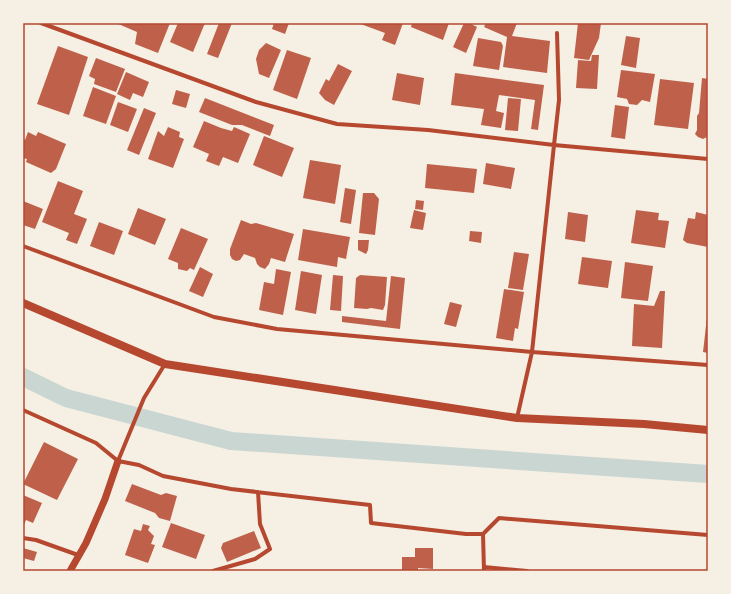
<svg xmlns="http://www.w3.org/2000/svg" width="731" height="594" font-family="Barlow,sans-serif">
  <style>
    .lines { fill: none; stroke-linecap: round; stroke-linejoin: round }
    .canal { stroke: #c9d6d2; stroke-width: 18 }
    .building { fill: #bf614a }
    .minor { stroke: #b5482f; stroke-width: 4 }
    .tertiary { stroke: #b5482f; stroke-width: 7 }
    .secondary { stroke: #b5482f; stroke-width: 8 }
    .neatline { fill: none; stroke: #b5482f; stroke-width: 1.5 }
  </style>
  <rect width="100%" height="100%" fill="#f6efe4"/>
  <g class="lines">
    <path class="canal" d="M23 377 66 398 231 441 708 474"/>
  </g>
  <path class="building" d="M116 23H170L158 53 135 44 137 32Z
    M178 23H205L193 52 170 42Z
    M219 23H232L218 58 207 54Z
    M274 23H289L285 34 272 29Z
    M358 23H403L395 45 382 40 385 33Z
    M412 23H449L443 40 411 27Z
    M464 23H469L477 27 466 53 453 47Z
    M486 23H517L512 36 550 41 547 73 503 67 507 37 484 27Z
    M578 23H601L599 38 589 60 574 58Z
    M626 36 640 38 636 68 621 65Z
    M478 38 501 42 503 46 499 70 473 66Z
    M266 43 281 50 269 78 259 74 256 59 259 50Z
    M58 46 88 57 69 115 37 104Z
    M287 50 311 58 297 99 273 90Z
    M592 55H599L597 89 576 88 578 60 591 61Z
    M96 58 125 69 116 92 94 84 95 79 89 76Z
    M338 64 352 71 334 105 325 100 319 93 326 79 329 81Z
    M621 70 655 74 650 102 642 100 637 105 629 104 627 99 617 97Z
    M126 72 149 82 143 97 133 93 130 100 117 94Z
    M397 73 424 78 420 105 392 100Z
    M455 73 544 85 538 130 531 129 535 100 499 95 496 111 504 113 501 128 481 125 484 109 451 105Z
    M702 78 708 79V134L707 137 703 139 698 137 695 134 697 130V116L699 113Z
    M660 79 694 83 688 129 654 125Z
    M93 87 116 96 106 124 83 116Z
    M176 90 190 94 186 108 172 104Z
    M205 98 274 125 270 136 242 125H232L199 112Z
    M508 98 521 99 518 131 505 130Z
    M118 102 137 109 128 132 110 125Z
    M615 105 629 107 625 139 611 137Z
    M144 108 156 113 139 155 127 150Z
    M204 121 221 128 232 131 234 127 250 134 238 163 223 157 219 166 206 161 209 154 193 147Z
    M168 127 180 132 179 137 184 139 173 168 148 159 158 131 164 136Z
    M28 132 36 136 38 132 66 144 56 169 51 173 26 162 27 159 23 158V139L25 140Z
    M264 136 294 148 282 177 253 165Z
    M310 160 341 165 335 204 303 198Z
    M486 163 515 168 511 189 483 184Z
    M427 164 477 169 474 193 425 188Z
    M58 181 83 191 74 214 87 219 77 244 66 240 69 233 42 222Z
    M345 188 356 190 351 224 340 222Z
    M363 193H374L379 199 375 235 359 233Z
    M416 200 424 201 423 210 415 209Z
    M23 201 43 209 35 229 23 225Z
    M138 208 166 219 155 245 128 234Z
    M414 210 426 213 423 230 410 228Z
    M636 210 659 213 658 220 669 221 665 248 631 243Z
    M568 212 588 215 585 242 565 239Z
    M696 212 708 215V247L687 243 683 240 688 218 695 219Z
    M241 220 251 224 256 223 294 234 285 262 271 258 269 264 265 269 260 267 257 264 255 258 244 254 240 260 236 261 232 259 230 255V249Z
    M99 222 123 231 114 255 90 246Z
    M181 228 208 239 194 270 190 268 187 271 178 269V263L168 259Z
    M303 229 350 237 346 259 338 257 337 267 298 260Z
    M470 231 482 232 481 243 469 241Z
    M358 240H369L368 250 366 254 358 250Z
    M514 252 529 254 523 290 508 288Z
    M582 257 612 261 608 288 578 284Z
    M625 262 653 266 648 301 621 298Z
    M200 267 213 274 203 297 189 291Z
    M276 269 291 272 283 315 259 310 264 282 274 284Z
    M301 271 322 275 316 314 295 310Z
    M333 275 343 276 341 311 330 310Z
    M360 275 387 277 385 305 383 310 371 308 367 309 354 308 356 278Z
    M391 276 405 278 400 329 342 322V316L386 321Z
    M504 289 524 292 518 329 515 328 513 341 496 338Z
    M660 291H665L662 348 632 346 634 304 654 306Z
    M450 302 462 305 456 327 444 324Z
    M707 317H708V353L703 352Z
    M44 442 78 459 57 500 23 484Z
    M132 484 161 495 166 493 177 496 170 521 159 518 155 513 125 501Z
    M23 495 42 503 33 523 26 520 23 527Z
    M171 523 205 535 196 559 162 547Z
    M143 524 150 526 148 530 154 536 151 544 155 545 148 563 125 555 134 529 141 531Z
    M254 531 261 548 227 562 221 548 223 543Z
    M23 548 37 552 34 561 23 558Z
    M415 548H433V569L418 568V571H402V557H415Z"/>
  <g class="lines">
    <path class="minor" d="M41 23 256 102 337 124 428 130 554 145 708 159
      M23 246 214 317 277 329 532 352 708 365
      M23 410 96 443 118 461 139 465 163 476 231 489 370 505 371 523 466 534H483L484 571
      M517 418 532 352 554 145 559 100 557 33
      M118 461 144 398 165 364
      M483 534 499 518 708 535
      M23 538 36 540 78 555
      M484 567 527 571
      M213 571 255 559 270 549 260 524 258 492"/>
    <path class="tertiary" d="M70 571 86 543 105 499 118 461"/>
    <path class="secondary" d="M23 303 165 364 517 418 644 424 708 430"/>
  </g>
  <rect width="731" height="594" fill="none" stroke="#f6efe4" stroke-width="48"/>
  <rect x="24" y="24" width="683" height="546" class="neatline"/>
</svg>
